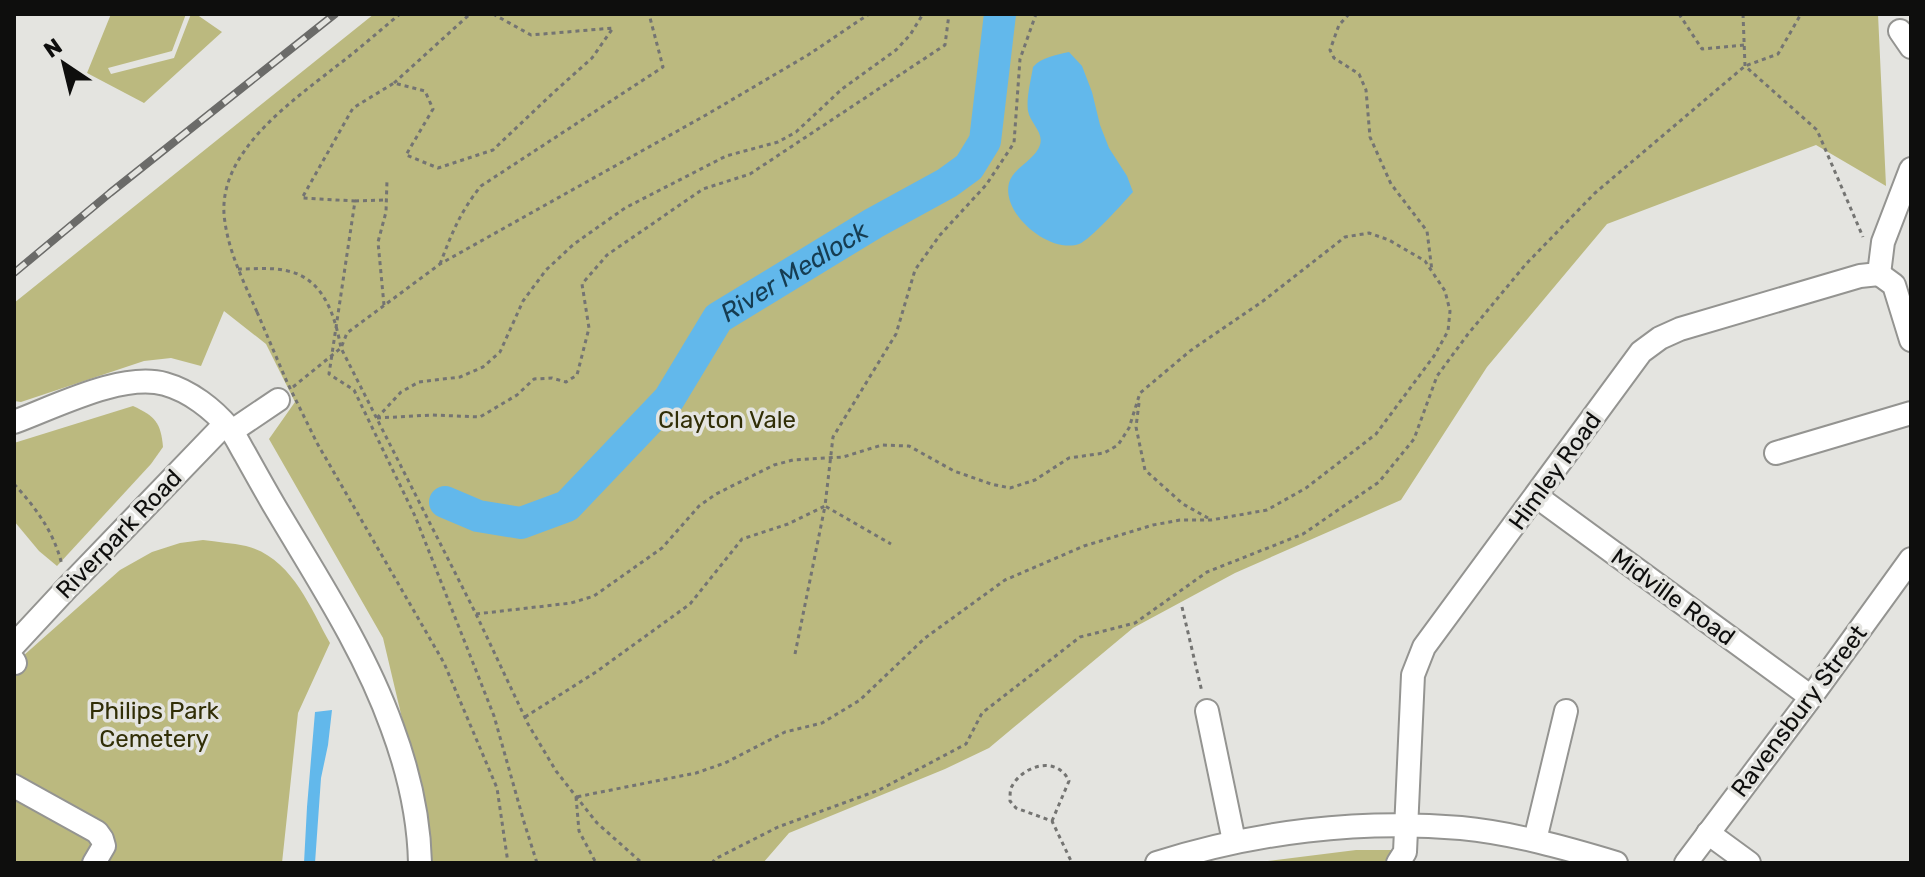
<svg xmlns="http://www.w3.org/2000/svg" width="1925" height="877" font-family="Rubik,sans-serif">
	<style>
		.green { fill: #bbb97f }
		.water { fill: #62b8eb }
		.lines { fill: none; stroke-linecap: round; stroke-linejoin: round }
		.river { stroke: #62b8eb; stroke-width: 32 }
		.minor-casing { stroke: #949491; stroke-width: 26 }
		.path { stroke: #747472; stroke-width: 3; stroke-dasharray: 4 4; stroke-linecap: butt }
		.minor { stroke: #fff; stroke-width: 22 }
		.rail-casing { stroke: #6b6b69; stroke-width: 8 }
		.rail { stroke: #e4e4e0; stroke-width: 5; stroke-dasharray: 15; stroke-linecap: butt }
		.path-bridge { stroke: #747472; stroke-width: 3; stroke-dasharray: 4 4; stroke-linecap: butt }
		.labels { text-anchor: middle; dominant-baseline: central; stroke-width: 7; stroke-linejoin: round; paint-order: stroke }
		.park-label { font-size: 24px; fill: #312e06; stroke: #e4e4e0 }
		.street-label { font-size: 24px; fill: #0e0e0d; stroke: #e4e4e0 }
		.water-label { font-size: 26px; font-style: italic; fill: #163c51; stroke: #e4e4e0 }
	</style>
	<rect width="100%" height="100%" fill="#e4e4e0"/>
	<g class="green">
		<path d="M111 14H186L172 51 108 68 111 74 174 58 191 14H196L222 32 144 103 87 73Z"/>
		<path d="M374 14H1878L1886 186 1816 145 1607 224 1487 367 1401 500 1235 573 1133 628 989 748 945 769 789 833 763 863H430L425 804 405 731 383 638 269 439 295 402 266 344 224 311 201 366 171 358 144 361 21 402 14 401V303Z"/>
		<path d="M133 406C155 416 161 423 163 447L151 464 57 566 39 551 14 521V443Z"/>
		<path d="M203 540C217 542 232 543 246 546 291 557 310 607 330 643L298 713 282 863H14V664L120 570 152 552 180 543Z"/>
		<path d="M1356 850H1394V853L1386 863H1251Z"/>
	</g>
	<g class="water">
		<path d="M1069 52 1082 66 1092 92 1100 125 1109 148 1127 176 1133 192C1123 203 1090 240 1079 244 1050 254 1001 214 1009 183 1013 168 1035 160 1040 145 1044 132 1030 123 1028 111 1026 98 1031 80 1033 67 1042 57 1056 55 1069 52Z"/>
		<path d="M332 710 328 745 321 778 315 863H304L307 807 315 712Z"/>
	</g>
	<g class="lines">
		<path class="river" id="s1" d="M445 502 478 516 521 523 567 506 669 399 718 318 874 223 947 183 969 167 985 141 1000 14"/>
		<g class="minor-casing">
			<g id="minor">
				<path d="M1900 31 1911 47"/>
				<path d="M1879 274 1883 242 1911 169"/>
				<path d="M1879 274 1894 285 1911 340"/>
				<path d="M14 422C55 407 122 372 165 384 190 391 213 409 229 428 236 436 240 446 245 454 255 472 265 490 275 507 317 578 364 649 392 727 408 770 419 817 420 863"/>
				<path d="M232 431 278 400"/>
				<path d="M1776 453 1911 413"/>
				<path d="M1536 496 1811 697"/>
				<path d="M14 645 67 588 225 424"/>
				<path d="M14 661 15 663"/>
				<path d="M1207 711 1234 841"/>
				<path d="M14 786 97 832 102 839 104 846 94 863"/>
				<path d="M1708 833 1749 863"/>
				<path d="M1535 840 1566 711"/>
				<path d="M1157 863C1254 832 1359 819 1461 828 1513 833 1566 848 1616 863"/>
				<path d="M1398 863 1405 852 1413 675 1424 647 1641 352 1660 338 1680 329 1860 276 1879 274"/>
				<path d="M1686 863 1811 697 1911 559"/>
			</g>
		</g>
		<g class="path">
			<path d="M493 14 531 35 613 28 592 58 553 93 493 150 438 168 406 155 433 109 425 91 394 83 353 108 302 198 355 201 329 374 354 390 415 516 494 716 524 822 537 863"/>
			<path d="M1349 14 1339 25 1330 50 1334 58 1359 74 1366 90 1370 137 1391 184 1427 231 1432 271"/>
			<path d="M1679 14 1702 49 1744 45"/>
			<path d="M1743 14 1745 66 1817 130 1863 237"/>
			<path d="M394 83 470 14"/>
			<path d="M355 201 386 200"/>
			<path d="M440 264C452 233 460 212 481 186L663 67 649 14"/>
			<path d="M238 269C254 269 272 267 288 271 324 279 335 316 341 348L476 614 528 724 556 771 597 823 642 863"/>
			<path d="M384 305 378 242 386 212 387 180"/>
			<path d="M257 312C243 280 227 249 224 214 220 151 291 102 334 68 357 51 378 32 400 14"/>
			<path d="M293 387 341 348 347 333 440 264 706 115 808 55 869 14"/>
			<path d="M1139 403 1136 427 1145 470 1183 504 1208 518"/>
			<path d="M377 418 432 415 480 417 517 395 534 379 552 378 566 382 577 375 589 328 582 284 607 255 703 189 750 174 945 45 949 14"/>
			<path d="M377 418 401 392 419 382 460 377 483 367 500 352 523 301 546 270 574 244 625 208 726 156 778 142 796 132 842 89 896 50 910 35 923 14"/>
			<path d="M317 443 444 663 497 788 508 863"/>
			<path d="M14 484C36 508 54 532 62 565"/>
			<path d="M1182 607 1202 692"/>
			<path d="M476 614 571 603 594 596 662 548 699 506 716 494 774 465 793 460 843 457 882 445 909 446 954 471 991 484 1010 488 1035 480 1069 458 1104 453 1118 445 1129 428 1140 393 1190 351 1263 301 1345 237 1369 233 1389 240 1425 261 1445 291 1450 311 1448 331 1434 356 1376 434 1306 488 1267 510 1211 520H1180L1153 525 1084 546 1005 580 925 638 860 700 822 723 785 732 725 763 696 773 576 797"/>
			<path d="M795 654 825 506 891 544"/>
			<path d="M525 717 596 672 690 604 742 539 788 524 825 506 833 437 896 334 915 270 940 235 986 185 1014 143 1020 59 1036 14"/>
			<path d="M576 797 579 831 596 863"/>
			<path d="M1052 821 1069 781C1057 755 1022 765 1011 788 1010 790 1010 798 1010 801L1016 808 1052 821 1072 863"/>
			<path d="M712 863 715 859 778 827 879 790 966 744 982 713 1080 637 1135 623 1207 572 1303 534 1379 482 1414 439 1437 376 1468 334 1526 264 1595 193 1745 66 1778 54 1801 14"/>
		</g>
		<use href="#minor" class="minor"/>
		<g class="rail-casing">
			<path id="rail" d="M14 273 110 193 335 14"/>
		</g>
		<use href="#rail" class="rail"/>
		<path class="path-bridge" d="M257 312 287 382 317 443"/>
	</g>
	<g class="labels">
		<g class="park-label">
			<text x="727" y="420">Clayton Vale</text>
			<text x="154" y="711">Philips Park<tspan x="154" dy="28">Cemetery</tspan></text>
		</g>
		<g class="street-label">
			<text transform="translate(1555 471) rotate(-54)">Himley Road</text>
			<text transform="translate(119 534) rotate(-46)">Riverpark Road</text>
			<text transform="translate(1673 597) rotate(36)">Midville Road</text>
			<text transform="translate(1799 711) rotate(-53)">Ravensbury Street</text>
		</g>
		<g class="water-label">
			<text stroke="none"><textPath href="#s1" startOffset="460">River Medlock</textPath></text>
		</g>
	</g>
	<rect width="1925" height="877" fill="none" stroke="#0e0e0d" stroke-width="32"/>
	<g transform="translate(64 64) rotate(325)" stroke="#e4e4e0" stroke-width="6" paint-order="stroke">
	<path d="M0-6L14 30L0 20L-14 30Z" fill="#0e0e0d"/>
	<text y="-12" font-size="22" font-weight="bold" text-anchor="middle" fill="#0e0e0d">N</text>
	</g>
</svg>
